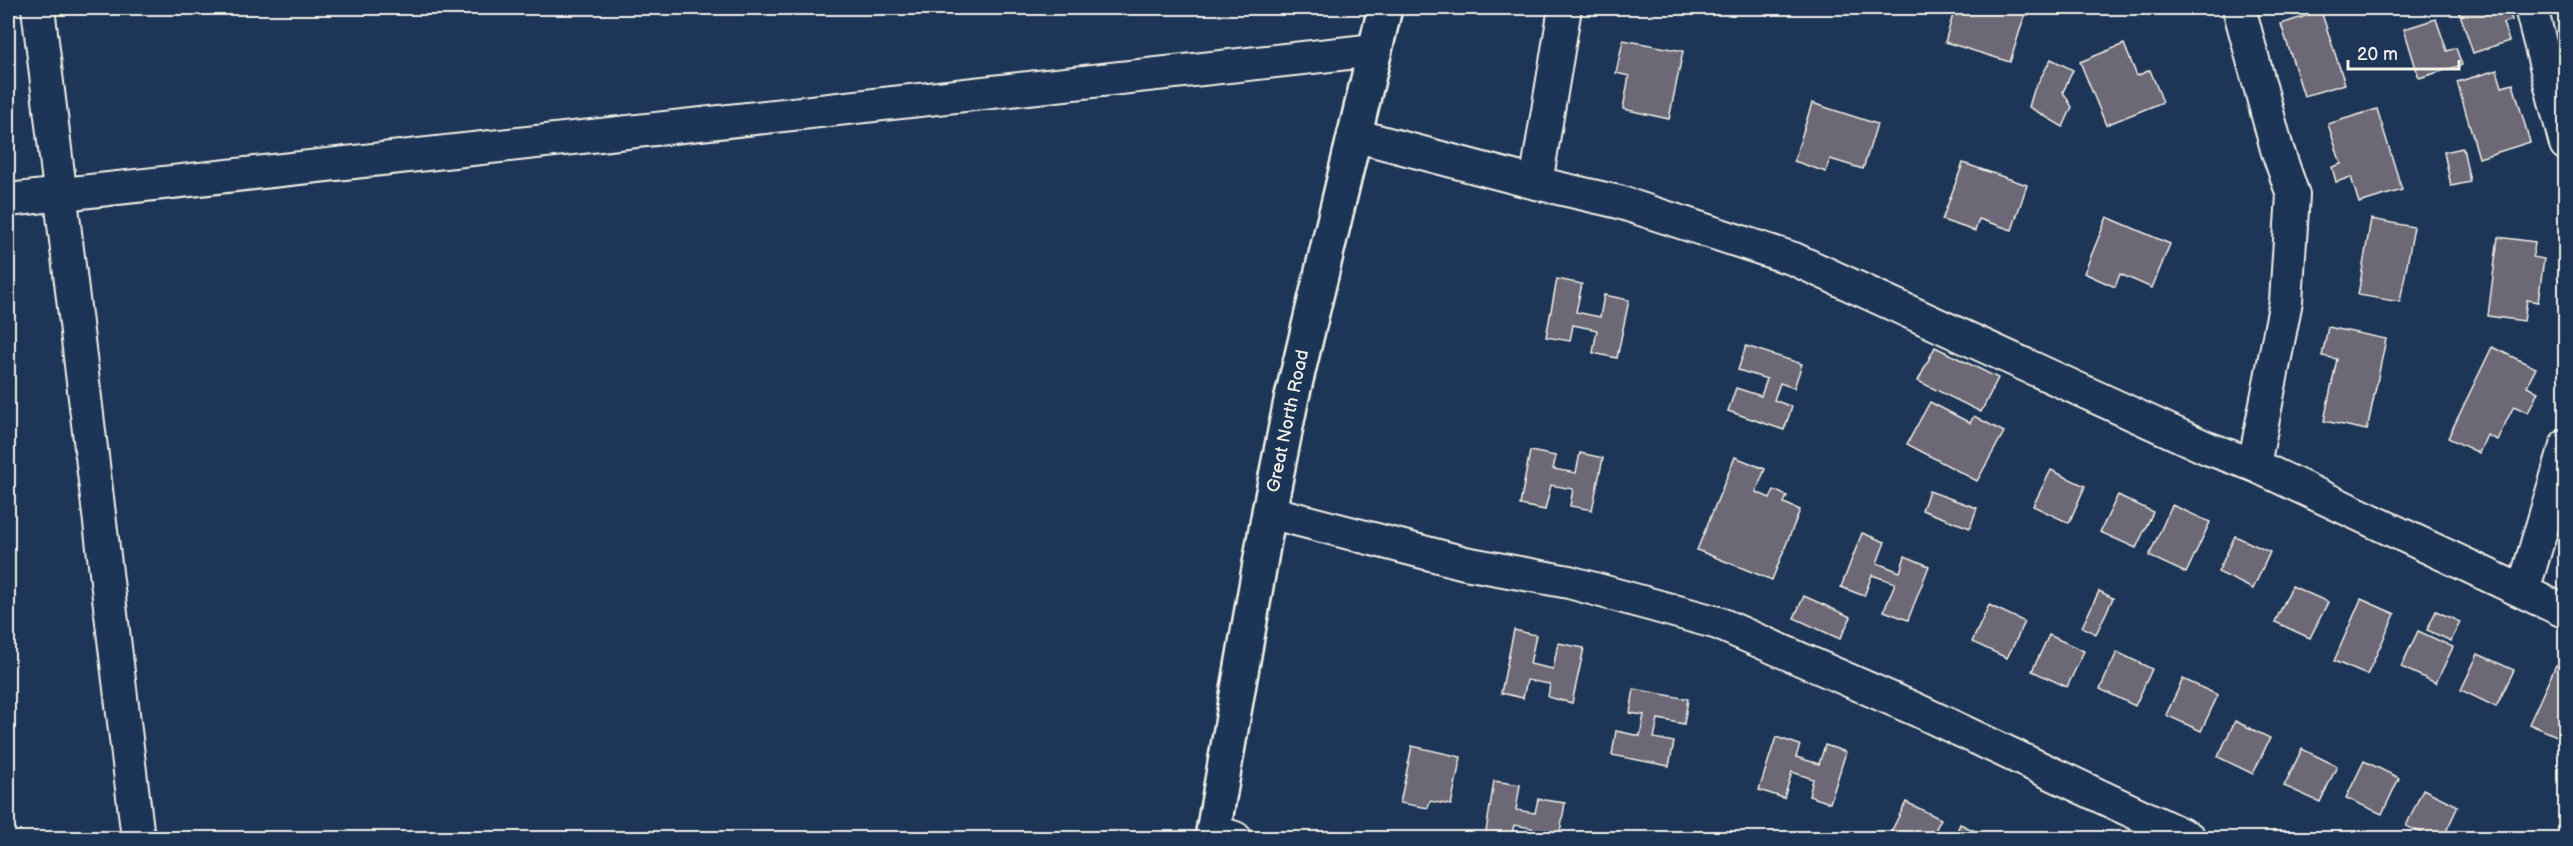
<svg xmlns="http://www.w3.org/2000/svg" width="2573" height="846" font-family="'Balsamiq Sans',sans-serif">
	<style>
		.building { fill: #6c6876; stroke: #f4f1e8; stroke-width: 1.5 }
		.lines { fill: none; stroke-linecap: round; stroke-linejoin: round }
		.minor-casing { stroke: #f4f1e8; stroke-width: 36 }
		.trunk-casing { stroke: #f4f1e8; stroke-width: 38 }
		.minor { stroke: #1d3557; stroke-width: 32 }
		.trunk { stroke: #1d3557; stroke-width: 33 }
		.labels { text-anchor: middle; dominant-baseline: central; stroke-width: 6; stroke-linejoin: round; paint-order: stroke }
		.street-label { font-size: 18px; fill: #f4f1e8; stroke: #1d3557 }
	</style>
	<rect width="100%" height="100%" fill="#1d3557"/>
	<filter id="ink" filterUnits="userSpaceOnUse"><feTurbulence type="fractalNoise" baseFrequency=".0167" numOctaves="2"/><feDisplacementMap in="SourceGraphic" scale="12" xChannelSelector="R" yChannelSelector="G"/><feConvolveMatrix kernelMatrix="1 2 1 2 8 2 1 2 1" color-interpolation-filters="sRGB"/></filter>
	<g filter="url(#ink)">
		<g class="building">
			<path d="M1955 8H2027L2010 62 1945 42Z"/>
			<path d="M2362 8H2384L2364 14Z"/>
			<path d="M2458 8H2508L2512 20 2503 23 2509 41 2473 53Z"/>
			<path d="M2321 11 2345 84 2304 96 2281 24Z"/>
			<path d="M2436 19 2447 51 2456 48 2462 65 2419 78 2404 29Z"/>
			<path d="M1623 40 1683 51 1669 119 1623 109 1629 76 1616 73Z"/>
			<path d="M2124 44 2137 76 2150 70 2163 102 2106 125 2080 62Z"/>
			<path d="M2051 59 2073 70 2063 92 2072 107 2063 127 2029 107 2034 90Z"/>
			<path d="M2497 70 2502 87 2513 84 2530 142 2479 158 2457 82Z"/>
			<path d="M1812 103 1877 124 1863 169 1830 159 1826 172 1794 161Z"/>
			<path d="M2377 109 2402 190 2359 203 2351 177 2336 182 2332 167 2341 164 2328 124Z"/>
			<path d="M2463 148 2470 182 2451 186 2444 152Z"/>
			<path d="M1963 163 2027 185 2012 230 1979 219 1975 231 1942 220Z"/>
			<path d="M2107 217 2170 244 2152 288 2120 274 2115 287 2084 273Z"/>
			<path d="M2371 219 2414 227 2400 302 2358 295Z"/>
			<path d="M2498 237 2535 242 2533 257 2544 259 2538 302 2527 300 2524 321 2488 316Z"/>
			<path d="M1557 279 1582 284 1576 312 1600 317 1604 295 1629 300 1617 358 1593 353 1597 330 1573 325 1570 341 1546 337Z"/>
			<path d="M2328 327 2386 339 2367 430 2324 421 2337 359 2322 356Z"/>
			<path d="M1746 346 1802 364 1794 388 1780 383 1774 400 1792 407 1784 430 1728 411 1736 388 1761 396 1767 379 1738 370Z"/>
			<path d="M1935 347 1998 378 1981 412 1918 381Z"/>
			<path d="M2492 347 2536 368 2527 386 2538 392 2528 413 2514 406 2497 440 2487 435 2479 453 2448 438Z"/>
			<path d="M1930 402 1970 423 1974 416 2004 432 1977 481 1907 444Z"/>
			<path d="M1530 451 1556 456 1553 469 1576 473 1580 453 1603 458 1592 510 1570 506 1573 489 1551 485 1545 510 1520 505Z"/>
			<path d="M1735 457 1765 469 1756 492 1770 498 1774 490 1787 496 1784 503 1800 510 1772 580 1697 550Z"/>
			<path d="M2051 470 2085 486 2069 523 2033 506Z"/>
			<path d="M1929 491 1977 508 1970 528 1922 510Z"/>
			<path d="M2118 495 2153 512 2136 548 2100 532Z"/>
			<path d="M2172 505 2210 522 2186 573 2149 556Z"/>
			<path d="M1862 533 1885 542 1877 563 1900 572 1905 556 1929 566 1908 620 1884 611 1895 583 1872 575 1864 596 1841 587Z"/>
			<path d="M2235 536 2270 552 2253 589 2218 572Z"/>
			<path d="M2292 586 2328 602 2310 638 2275 622Z"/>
			<path d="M2099 591 2113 598 2096 634 2082 627Z"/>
			<path d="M1804 596 1851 617 1840 639 1794 618Z"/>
			<path d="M2361 599 2395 614 2367 675 2334 661Z"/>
			<path d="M1989 605 2025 622 2007 658 1972 642Z"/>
			<path d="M2436 611 2460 622 2451 641 2427 630Z"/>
			<path d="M1514 630 1536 635 1530 664 1553 669 1558 643 1584 648 1572 703 1548 697 1550 684 1527 680 1523 698 1501 693Z"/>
			<path d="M2418 631 2453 647 2436 683 2401 667Z"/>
			<path d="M2049 635 2084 651 2067 687 2032 671Z"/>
			<path d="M2117 652 2152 669 2135 706 2100 689Z"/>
			<path d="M2478 654 2514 670 2496 707 2461 690Z"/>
			<path d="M2556 665 2566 669V740L2529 724Z"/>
			<path d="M2183 679 2218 695 2201 731 2166 715Z"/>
			<path d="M1634 689 1688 699 1684 724 1658 719 1654 738 1674 742 1669 766 1612 755 1616 731 1640 736 1644 715 1630 713Z"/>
			<path d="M2235 721 2270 738 2253 774 2218 757Z"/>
			<path d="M1776 737 1800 745 1796 757 1819 764 1825 745 1846 752 1830 803 1809 796 1813 779 1792 772 1784 798 1759 790Z"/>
			<path d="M1412 746 1461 757 1451 805 1430 801 1428 808 1400 803Z"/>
			<path d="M2302 749 2337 766 2320 802 2284 786Z"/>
			<path d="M2364 761 2399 778 2382 814 2346 798Z"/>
			<path d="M1494 781 1520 785 1516 810 1535 813 1538 799 1565 803 1559 838H1531L1532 828 1514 825 1511 838H1485Z"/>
			<path d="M2423 789 2458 806 2443 838H2433L2406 826Z"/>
			<path d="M1906 802 1941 819 1931 838H1888Z"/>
			<path d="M1960 824 1990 838H1954Z"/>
		</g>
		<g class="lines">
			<g class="minor-casing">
				<g id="minor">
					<path d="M38 8 138 838"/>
					<path d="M2239 8 2277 149 2293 195 2286 301 2254 465"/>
					<path d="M2531 8 2566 144"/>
					<path d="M1354 135 1536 183 1619 202 1794 259 2207 448 2254 465 2566 612"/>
					<path d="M1536 183 1565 8"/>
					<path d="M8 200 1375 50"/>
					<path d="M1269 512 1465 563 1569 582 1718 623 1917 710 2189 838"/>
					<path d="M2523 591 2566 446"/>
					<path d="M1214 831 1235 838"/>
				</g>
			</g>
			<g class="trunk-casing">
				<path id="trunk" d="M1212 838 1269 512 1291 401 1385 8"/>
			</g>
			<use href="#minor" class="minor"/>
			<use href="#trunk" class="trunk"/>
		</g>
	</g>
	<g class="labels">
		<g class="street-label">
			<text transform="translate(1288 421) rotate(-78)">Great North Road</text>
		</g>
	</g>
	<rect width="2573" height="846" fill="none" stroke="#1d3557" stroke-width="30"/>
	<rect x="15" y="15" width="2543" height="816" fill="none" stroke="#f4f1e8" stroke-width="2" filter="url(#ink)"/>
	<path d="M2348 60v9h111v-9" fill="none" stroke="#f4f1e8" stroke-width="3"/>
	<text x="2357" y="60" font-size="18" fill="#f4f1e8" stroke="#1d3557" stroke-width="4.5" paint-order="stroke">20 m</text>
</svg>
